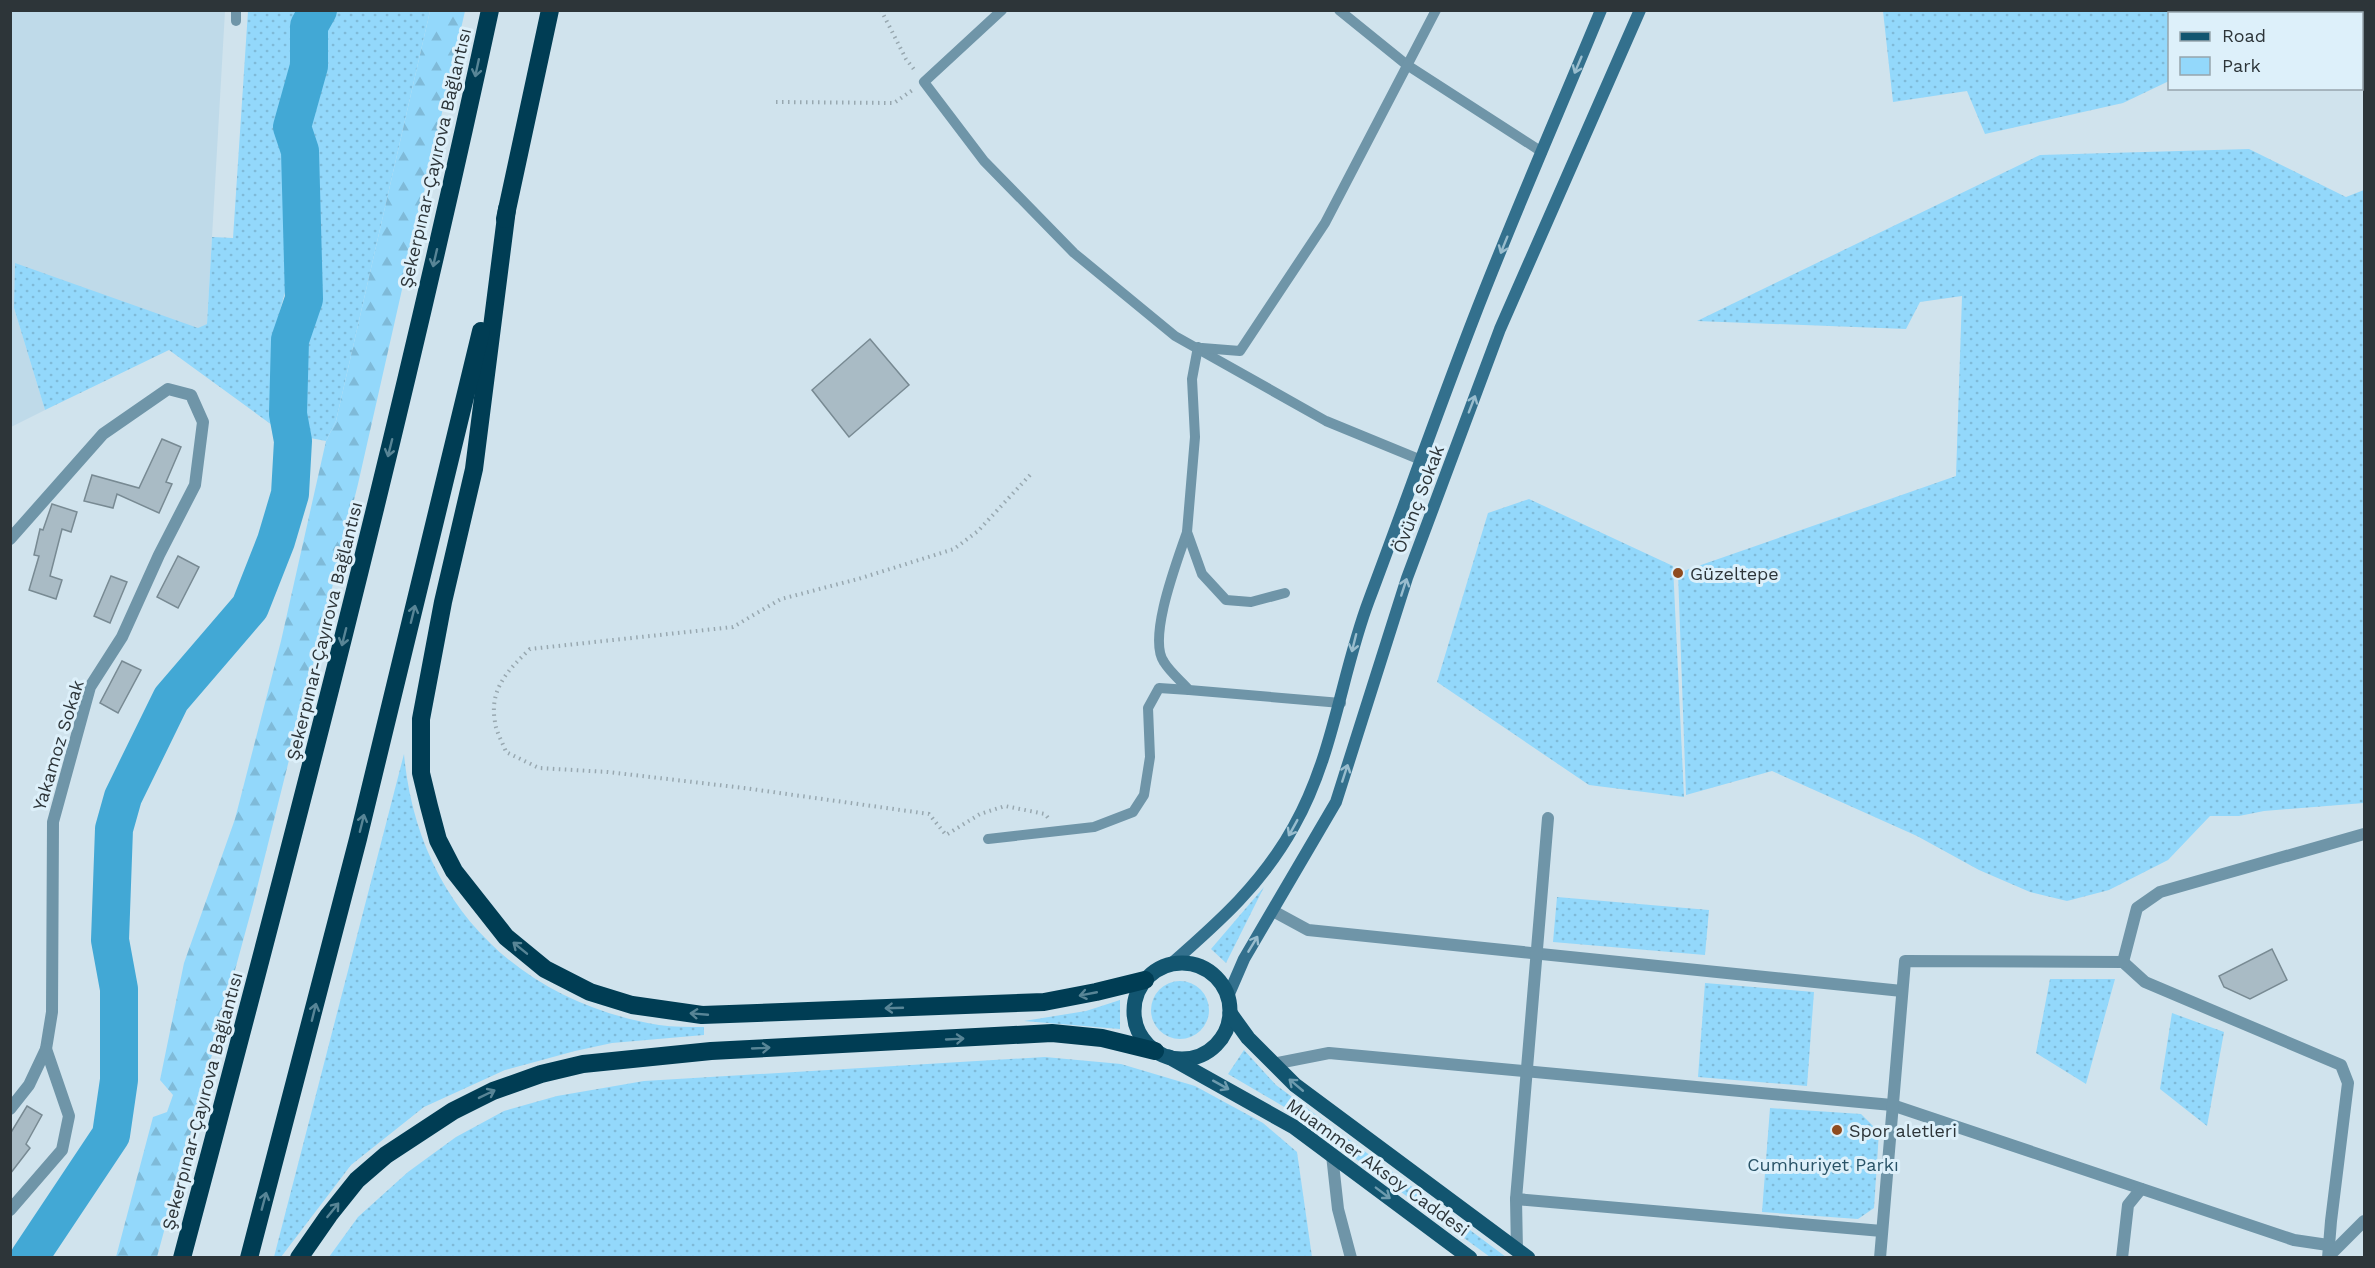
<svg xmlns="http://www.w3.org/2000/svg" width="2375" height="1268" font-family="'Work Sans',sans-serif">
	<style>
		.built { fill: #bfdae9 }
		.green { fill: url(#green-dots) }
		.forest { fill: url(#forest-firs) }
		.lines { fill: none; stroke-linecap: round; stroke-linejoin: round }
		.river { stroke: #42a8d5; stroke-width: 38 }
		.building { fill: #a9bbc5; stroke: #788a93; stroke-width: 1.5 }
		.path { stroke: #98a8b0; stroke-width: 4; stroke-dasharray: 1.5 4.5; stroke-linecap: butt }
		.lane { stroke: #6f95a8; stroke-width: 10 }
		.street { stroke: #6f95a8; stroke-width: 12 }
		.secondary { stroke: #33708d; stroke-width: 12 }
		.primary { stroke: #125570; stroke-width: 15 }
		.highway { stroke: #003d54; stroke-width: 18 }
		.oneway { stroke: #99bdce }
		.oneway2 { stroke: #588596 }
		.oneway3 { stroke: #6d9bae }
		.poi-dot { fill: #8f4b1f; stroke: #ddf0fa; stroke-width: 2 }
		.labels { text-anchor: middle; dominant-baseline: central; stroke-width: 6; stroke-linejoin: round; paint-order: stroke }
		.street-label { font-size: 18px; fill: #2d3539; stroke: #ddf0fa }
		.poi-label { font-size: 18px; fill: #2d3539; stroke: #ddf0fa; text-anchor: start }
		.park-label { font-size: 18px; fill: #295367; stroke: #ddf0fa }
	</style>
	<defs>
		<pattern id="green-dots" width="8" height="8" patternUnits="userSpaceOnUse" patternTransform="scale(1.5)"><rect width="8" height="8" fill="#93d8fb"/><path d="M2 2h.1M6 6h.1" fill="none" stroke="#7fbad8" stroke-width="1.8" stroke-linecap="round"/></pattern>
		<pattern id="forest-firs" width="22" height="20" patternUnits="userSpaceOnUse" patternTransform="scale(1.5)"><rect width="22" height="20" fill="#93d8fb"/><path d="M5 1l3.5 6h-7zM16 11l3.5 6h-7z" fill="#7fbad8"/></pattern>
	</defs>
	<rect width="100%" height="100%" fill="#d0e3ed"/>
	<path class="built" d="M11 11H225L207 324 198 329 14 308 45 410 11 427Z"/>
	<g class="green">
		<path d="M248 11H302L282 126 286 150 292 266 275 329 272 425 169 350 45 410 14 308 15 263 198 328 207 324 212 237 233 238Z"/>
		<path d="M329 11H430L336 421 326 441 294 435 296 361 313 292 314 240 305 125 314 67Z"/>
		<path d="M1883 11V10L2299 11 2294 14H2170L2169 81 2123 103 1985 134 1967 91 1893 102Z"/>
		<path d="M2249 149 2346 197 2364 190V803L2264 811 2239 816H2210L2168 860 2109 890 2067 901 2030 892 1979 870 1917 836 1772 771 1686 795 1678 573 1956 476 1962 296 1920 302 1906 329 1697 321 2040 155Z"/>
		<path d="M1529 499 1673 566 1684 797 1589 785 1437 682 1488 513Z"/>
		<path d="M404 754C417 900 515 1001 659 1025 673 1027 689 1027 704 1027V1035L612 1043 575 1051 505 1070 424 1107 351 1165 281 1257H274Z"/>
		<path d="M1264 887 1226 963 1211 949Z"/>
		<path d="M1557 897 1709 910 1705 955 1553 942Z"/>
		<path d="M2050 979H2115L2086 1084 2036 1053Z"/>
		<circle cx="1180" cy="1010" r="29"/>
		<path d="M1705 983 1814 992 1807 1086 1698 1077Z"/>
		<path d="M1120 1000V1029L1024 1021 1086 1011Z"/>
		<path d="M2172 1013 2224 1032 2207 1126 2160 1089Z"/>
		<path d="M1244 1050 1276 1085 1506 1257H1490L1286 1108 1228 1074Z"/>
		<path d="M1045 1057 1121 1064 1195 1086 1263 1123 1297 1152 1312 1257H329L358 1217 408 1172 456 1137 504 1111 557 1096 644 1081Z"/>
		<path d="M1770 1108 1861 1114 1879 1132 1874 1208 1858 1219 1762 1212Z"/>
	</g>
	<path class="forest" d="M430 11H465L358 484 253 904 157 1257H116L153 1117 167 1112 173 1095 160 1080 184 963 235 819 281 641 326 441 336 421Z"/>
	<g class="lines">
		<path class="river" d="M29 1258 111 1135 119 1080V989L110 940 114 829 123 797 171 699 250 607 276 541 290 494 293 441 288 414 290 340 304 299 300 151 292 127 309 66V26L318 10"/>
	</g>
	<g class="building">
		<path d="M870 339 909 385 849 437 812 390Z"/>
		<path d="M162 439 181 447 166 482 172 484 159 513 117 494 113 508 84 501 92 475 139 488Z"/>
		<path d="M52 504 77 512 71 532 62 529 50 576 62 580 56 599 29 590 39 556 34 555 40 529 43 530Z"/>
		<path d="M178 556 199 567 178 608 157 597Z"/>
		<path d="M111 576 127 582 110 623 94 616Z"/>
		<path d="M122 661 141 670 118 713 100 703Z"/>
		<path d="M2272 949 2287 980 2250 999 2224 987 2219 976Z"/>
		<path d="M27 1106 42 1115 26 1144 30 1148 10 1174V1134Z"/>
	</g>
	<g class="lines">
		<g class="path">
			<path d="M881 10 906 59 916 72"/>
			<path d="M776 102 894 103 914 89"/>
			<path d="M1030 475 978 531 954 549 858 579 781 599 733 627 530 649C508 670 489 689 495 722 496 732 503 743 506 752L539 768 608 772 744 788 929 814 946 835 980 814 1005 806 1045 814 1049 819"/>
		</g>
		<g class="lane">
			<path d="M1002 10 924 82 984 161 1074 253 1175 336 1326 421 1421 460"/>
			<path d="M1339 10 1407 65 1542 152"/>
			<path d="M236 21V10"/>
			<path d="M1198 347 1192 379 1195 437 1187 532 1202 574 1226 600 1251 602 1285 593"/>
			<path d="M1202 348 1240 351 1325 223 1436 10"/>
			<path d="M1187 532C1178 559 1147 638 1164 662 1170 672 1181 681 1189 690L1341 703"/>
			<path d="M988 839 1094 827 1133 812 1144 795 1150 757 1148 708 1159 688 1189 690"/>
		</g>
		<g class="street">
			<path d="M10 539 103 434 168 389 191 395 203 422 195 485 159 555 122 637 90 687 53 822 52 1012 46 1049 29 1085 10 1109"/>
			<path d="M1273 911 1308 930 1902 991"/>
			<path d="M2123 962 2145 982 2341 1065 2348 1083 2331 1221 2328 1258"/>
			<path d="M1273 1064 1329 1053 1892 1105 2294 1240 2328 1245"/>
			<path d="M1332 1155 1338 1209 1351 1258"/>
			<path d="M1516 1199 1882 1231"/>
			<path d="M10 1210 62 1150 69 1116 46 1049"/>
			<path d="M1517 1251 1516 1199 1548 818"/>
			<path d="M2329 1256 2364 1221"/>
			<path d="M1880 1258 1905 961 2123 962 2137 908 2160 892 2364 834"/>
			<path d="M2122 1258 2128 1205 2141 1189"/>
		</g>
		<g class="secondary">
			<path d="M1171 964C1219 922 1263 883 1294 826 1334 755 1341 674 1369 600 1404 507 1437 413 1473 320 1513 216 1558 114 1601 10"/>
			<path d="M1228 996 1244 959 1336 802 1407 578 1500 329 1640 10"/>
		</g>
		<g class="primary">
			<circle cx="1182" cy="1011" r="48"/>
			<path d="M1230 1013 1248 1038 1295 1085 1528 1258"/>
			<path d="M1169 1057 1294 1127 1470 1258"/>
		</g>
		<g class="highway">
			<path d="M507 209 474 469 443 602 421 719V773L429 806 438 840 454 871 506 937 545 969 590 992 632 1005 702 1015 1044 1002 1096 992 1145 980"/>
			<path d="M505 219 550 10"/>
			<path d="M182 1258C292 844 400 430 490 10"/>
			<path d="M249 1258 358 839 481 331"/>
			<path d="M299 1258 329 1215 357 1180 386 1155 453 1111 493 1091 541 1074 583 1064 711 1051 1052 1033 1102 1038 1155 1051"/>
		</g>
	</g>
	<defs><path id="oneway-shaft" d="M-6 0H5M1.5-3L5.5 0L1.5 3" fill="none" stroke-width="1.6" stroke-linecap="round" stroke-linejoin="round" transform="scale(1.5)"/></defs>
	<g class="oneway">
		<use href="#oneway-shaft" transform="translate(1578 65) rotate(113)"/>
		<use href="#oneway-shaft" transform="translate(1504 245) rotate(112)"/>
		<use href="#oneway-shaft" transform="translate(1472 404) rotate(-69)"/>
		<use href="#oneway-shaft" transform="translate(1404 587) rotate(-72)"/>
		<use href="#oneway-shaft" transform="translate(1354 643) rotate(104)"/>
		<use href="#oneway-shaft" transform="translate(1345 773) rotate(-72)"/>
		<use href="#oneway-shaft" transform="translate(1293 828) rotate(119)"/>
		<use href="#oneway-shaft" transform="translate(1253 944) rotate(-59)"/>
	</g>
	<g class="oneway2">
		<use href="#oneway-shaft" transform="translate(477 68) rotate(102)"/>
		<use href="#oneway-shaft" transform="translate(435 258) rotate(103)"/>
		<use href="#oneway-shaft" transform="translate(390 448) rotate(104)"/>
		<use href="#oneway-shaft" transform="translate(413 614) rotate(-76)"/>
		<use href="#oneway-shaft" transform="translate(344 637) rotate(104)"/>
		<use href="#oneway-shaft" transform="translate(362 823) rotate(-76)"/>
		<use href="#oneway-shaft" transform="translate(520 948) rotate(-141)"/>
		<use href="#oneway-shaft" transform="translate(1088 994) rotate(169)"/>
		<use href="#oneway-shaft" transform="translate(894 1008) rotate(178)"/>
		<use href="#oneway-shaft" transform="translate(314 1012) rotate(-76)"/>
		<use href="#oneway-shaft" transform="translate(699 1014) rotate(-175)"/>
		<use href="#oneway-shaft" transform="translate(955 1039) rotate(-3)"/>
		<use href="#oneway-shaft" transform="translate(761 1048) rotate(-3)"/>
		<use href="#oneway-shaft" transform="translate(487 1094) rotate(-26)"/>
		<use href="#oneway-shaft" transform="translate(264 1201) rotate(-75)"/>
		<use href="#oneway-shaft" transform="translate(333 1210) rotate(-51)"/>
	</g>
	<g class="oneway3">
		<use href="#oneway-shaft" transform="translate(1221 1085) rotate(29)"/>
		<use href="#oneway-shaft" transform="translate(1296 1085) rotate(-140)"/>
		<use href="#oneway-shaft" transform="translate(1383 1193) rotate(37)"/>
	</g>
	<g class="poi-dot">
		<circle cx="1678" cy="573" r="6"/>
		<circle cx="1837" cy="1130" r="6"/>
	</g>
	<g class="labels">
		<g class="street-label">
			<text transform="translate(435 158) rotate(-77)">Şekerpınar-Çayırova Bağlantısı</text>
			<text transform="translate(1418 499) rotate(-69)">Övünç Sokak</text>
			<text transform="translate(324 631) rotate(-76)">Şekerpınar-Çayırova Bağlantısı</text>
			<text transform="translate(58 745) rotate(-73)">Yakamoz Sokak</text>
			<text transform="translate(202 1101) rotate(-75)">Şekerpınar-Çayırova Bağlantısı</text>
			<text transform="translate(1378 1167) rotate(36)">Muammer Aksoy Caddesi</text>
		</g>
		<g class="poi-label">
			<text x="1690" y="573">Güzeltepe</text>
			<text x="1849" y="1130">Spor aletleri</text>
		</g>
		<g class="park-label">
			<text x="1823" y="1164">Cumhuriyet Parkı</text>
		</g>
	</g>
	<rect width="2375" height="1268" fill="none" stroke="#2d3539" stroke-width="24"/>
	<rect x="2168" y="12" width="195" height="78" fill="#ddf0fa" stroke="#97a5ad" stroke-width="1.5"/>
	<rect x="2180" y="32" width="30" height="9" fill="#125570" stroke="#97a5ad" stroke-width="1.5"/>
	<text x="2222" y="42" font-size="18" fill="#2d3539">Road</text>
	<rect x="2180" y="57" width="30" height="18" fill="#93d8fb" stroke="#97a5ad" stroke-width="1.5"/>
	<text x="2222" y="72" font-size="18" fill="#2d3539">Park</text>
</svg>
